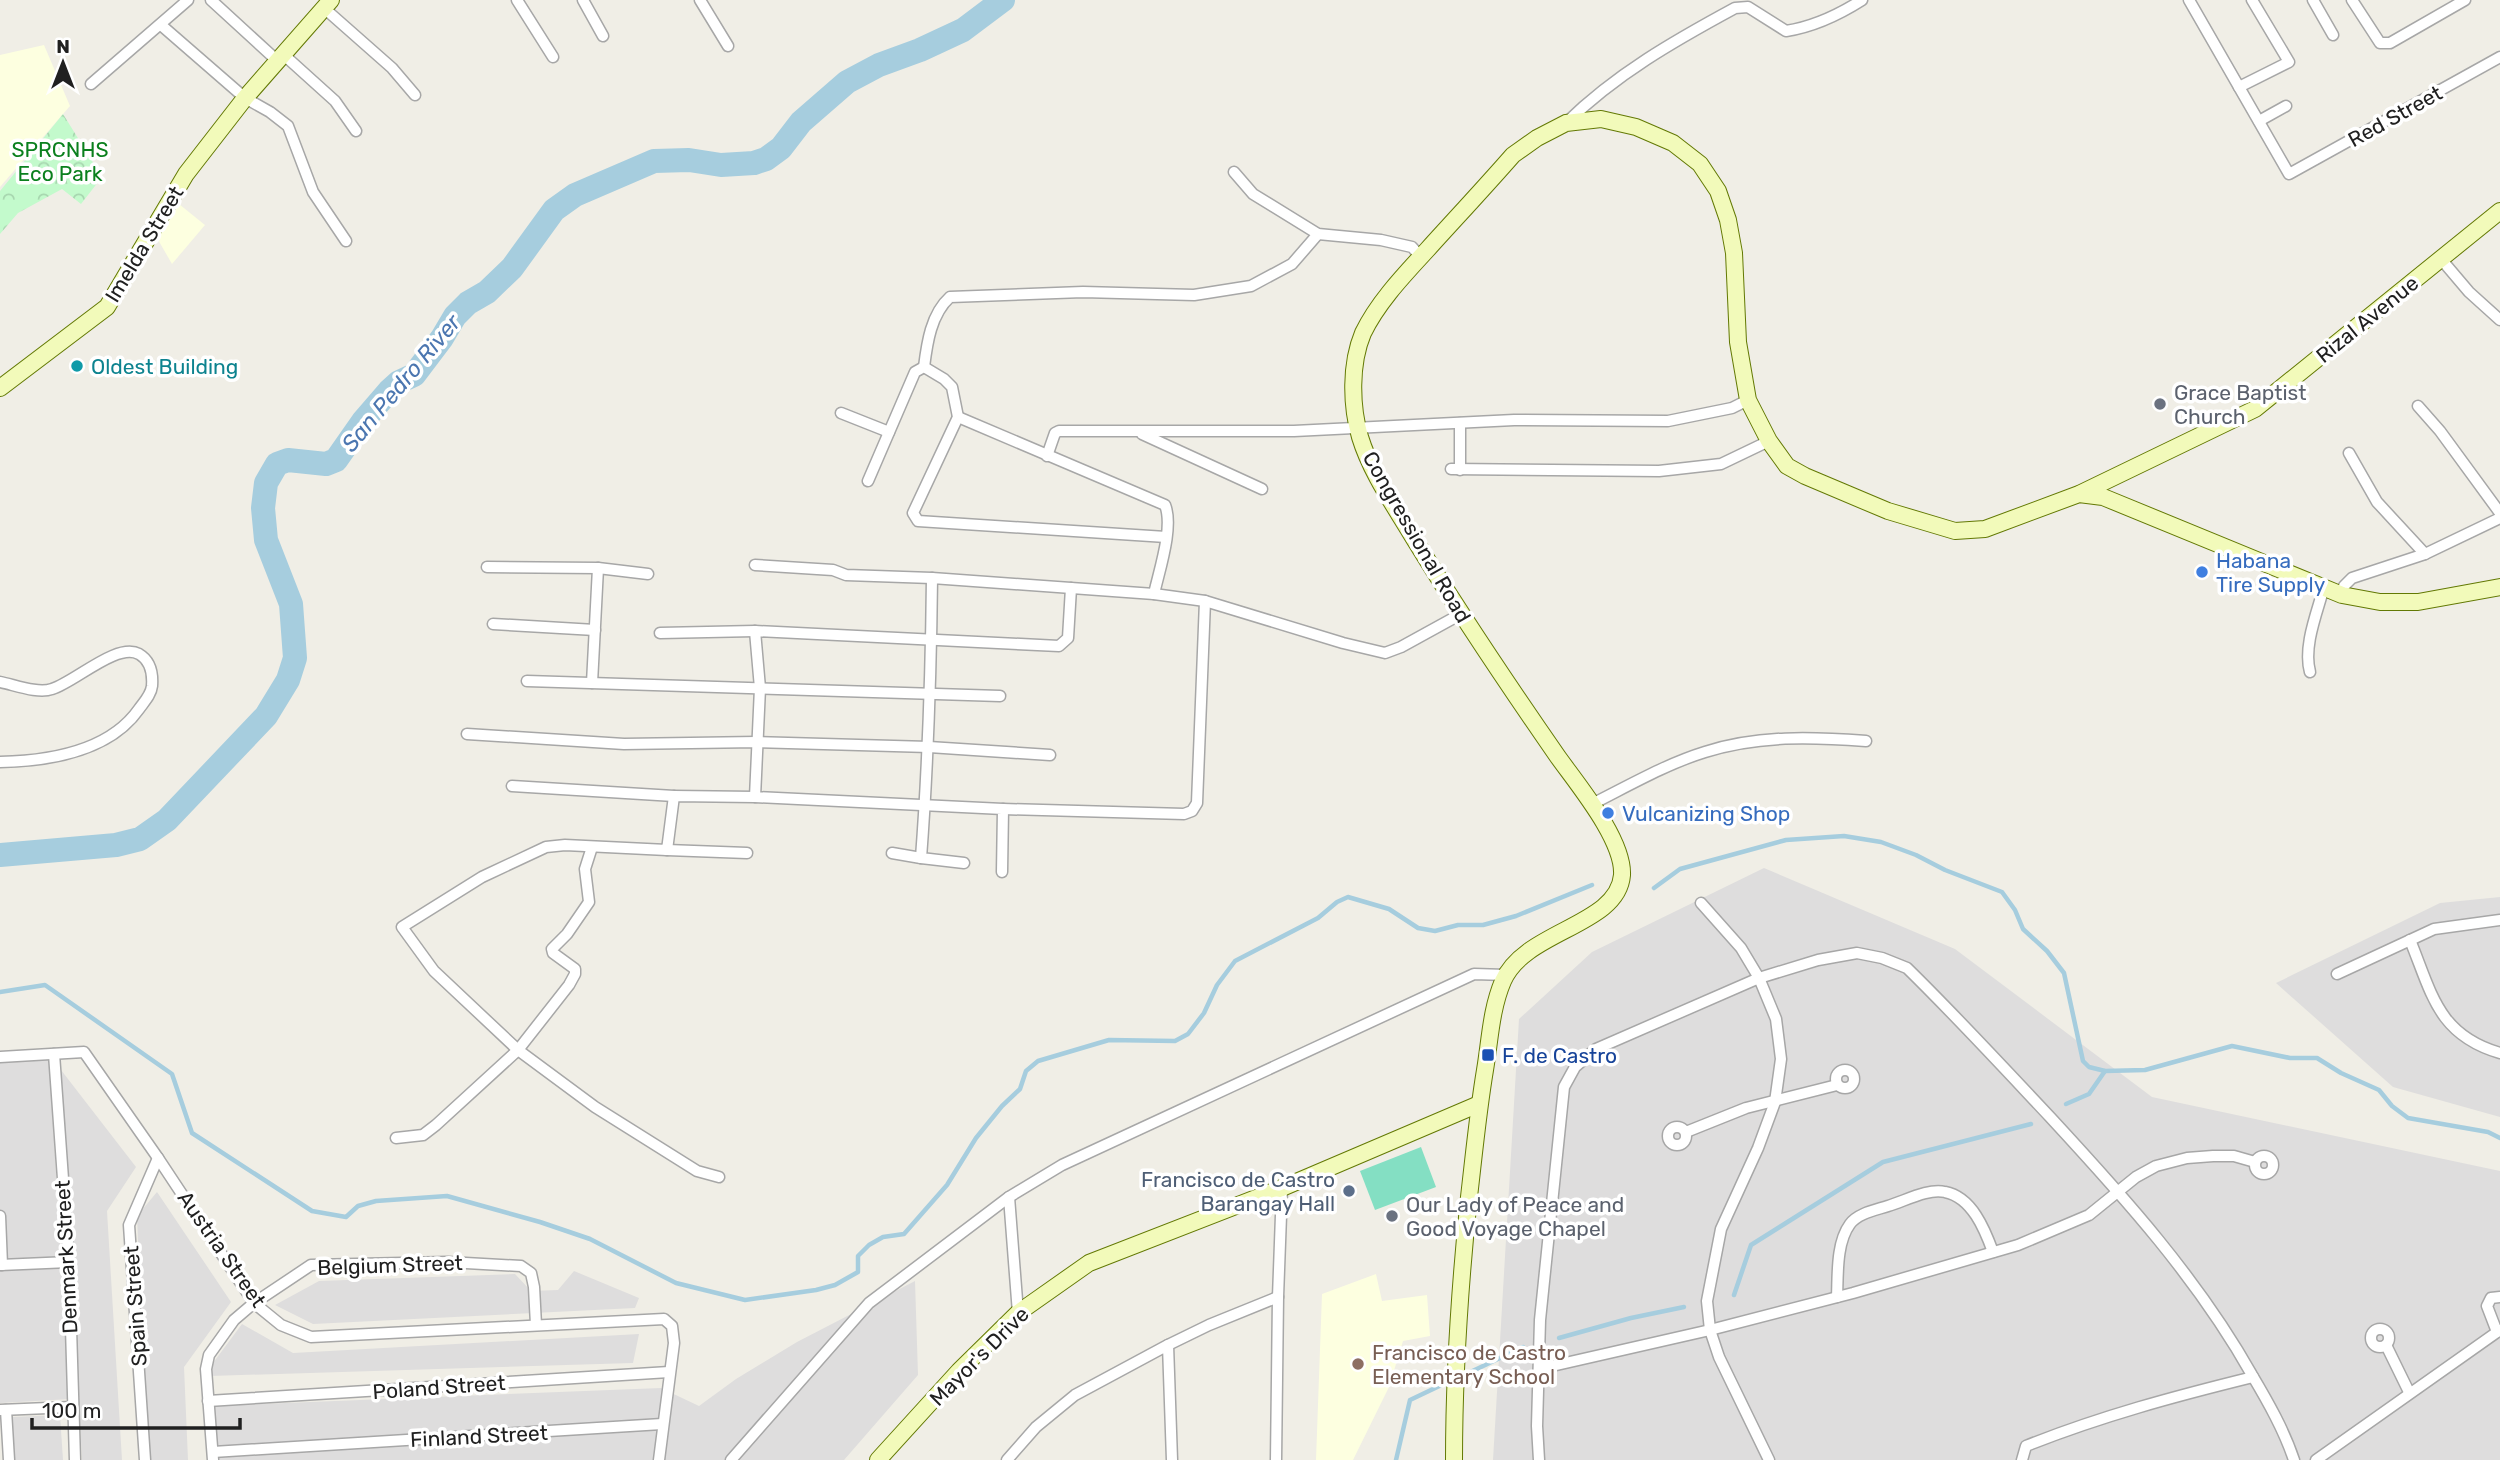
<svg xmlns="http://www.w3.org/2000/svg" width="2500" height="1460" font-family="Rubik,sans-serif">
	<style>
		.residential { fill: #dedddd }
		.education { fill: #fdffe0 }
		.park { fill: url(#park-crowns) }
		.pitch { fill: #84dfc3 }
		.lines { fill: none; stroke-linecap: round; stroke-linejoin: round }
		.stream { stroke: #a6cdde; stroke-width: 4.5 }
		.river { stroke: #a6cdde; stroke-width: 24 }
		.street-casing { stroke: #a7a7a7; stroke-width: 13 }
		.secondary-casing { stroke: #637904; stroke-width: 18 }
		.street { stroke: #fff; stroke-width: 10 }
		.secondary { stroke: #f2faba; stroke-width: 16 }
		.culture-dot { fill: #0f9aa8; stroke: #fff; stroke-width: 2.5 }
		.worship-dot { fill: #6b7280; stroke: #fff; stroke-width: 2.5 }
		.shop-dot { fill: #3f7fe0; stroke: #fff; stroke-width: 2.5 }
		.transit-dot { fill: #1a4fb4; stroke: #fff; stroke-width: 2.5 }
		.service-dot { fill: #5c6f8a; stroke: #fff; stroke-width: 2.5 }
		.education-dot { fill: #8d6e63; stroke: #fff; stroke-width: 2.5 }
		.labels { text-anchor: middle; dominant-baseline: central; stroke-width: 7; stroke-linejoin: round; paint-order: stroke }
		.street-label { font-size: 21px; fill: #202020; stroke: #fff }
		.park-label { font-size: 21px; fill: #0b801e; stroke: #fff }
		.culture-label { font-size: 21px; fill: #0d838f; stroke: #fff; text-anchor: start }
		.worship-label { font-size: 21px; fill: #5b616d; stroke: #fff; text-anchor: start }
		.shop-label { font-size: 21px; fill: #366cbe; stroke: #fff; text-anchor: start }
		.transit-label { font-size: 21px; fill: #164399; stroke: #fff; text-anchor: start }
		.service-label { font-size: 21px; fill: #4e5e75; stroke: #fff; text-anchor: end }
		.education-label { font-size: 21px; fill: #785e54; stroke: #fff; text-anchor: start }
		.water-label { font-size: 23px; font-style: italic; fill: #4b76b0; stroke: #fff }
	</style>
	<defs>
		<pattern id="park-crowns" width="20" height="18" patternUnits="userSpaceOnUse" patternTransform="scale(1.75)"><rect width="20" height="18" fill="#c3facc"/><path d="M2 6a3 3 0 1 1 6 0M12 15a3 3 0 1 1 6 0" fill="none" stroke="#a7d6af"/></pattern>
	</defs>
	<rect width="100%" height="100%" fill="#f0eee6"/>
	<g class="residential">
		<path d="M1764 868 1955 949 2152 1097 2500 1171V1460H1493L1519 1019 1592 952Z"/>
		<path d="M2500 897V1117L2393 1087 2276 983 2440 903Z"/>
		<path d="M49 1059 70 1399 0 1403V1063Z"/>
		<path d="M61 1070 136 1167 107 1211 122 1460H82Z"/>
		<path d="M157 1192 231 1302 184 1367 188 1460H147L137 1216Z"/>
		<path d="M574 1271 639 1298 635 1308 313 1324 275 1305 319 1281 515 1274 531 1291 558 1290Z"/>
		<path d="M915 1281 918 1375 844 1460H215L210 1406 661 1388 699 1406 736 1379 797 1342Z"/>
		<path d="M242 1324 293 1353 639 1334 633 1363 210 1376V1367Z"/>
		<path d="M60 1415 63 1460H15L12 1417Z"/>
	</g>
	<g class="education">
		<path d="M44 45 70 106 0 187V55Z"/>
		<path d="M179 204 205 225 172 264 157 238Z"/>
		<path d="M1376 1274 1382 1301 1427 1295 1430 1336 1403 1341 1389 1387 1353 1460H1316L1322 1294Z"/>
	</g>
	<path class="park" d="M63 114 102 177 81 204 62 189 18 213 0 234V191Z"/>
	<path class="pitch" d="M1421 1147 1436 1187 1375 1210 1360 1171Z"/>
	<g class="lines">
		<g class="stream">
			<path d="M1654 888 1680 869 1786 840 1844 836 1881 842 1916 855 1945 870 2002 892 2015 910 2023 929 2047 951 2064 973 2083 1061 2089 1067 2105 1071 2145 1070 2232 1046 2290 1058H2317L2341 1073 2379 1090 2392 1106 2408 1118 2488 1132 2500 1138"/>
			<path d="M0 992 45 985 172 1074 192 1133 312 1211 346 1217 358 1206 376 1201 447 1196 540 1222 590 1239 676 1283 745 1300 816 1290 835 1285 858 1272V1256L869 1245 883 1237 904 1234 947 1185 976 1138 1002 1106 1020 1089 1026 1071 1038 1061 1109 1040 1175 1041 1188 1034 1204 1013 1217 985 1235 961 1318 918 1337 902 1348 897 1389 909 1418 928 1435 931 1458 925H1483L1516 916 1592 885"/>
			<path d="M2066 1104 2089 1094 2105 1071"/>
			<path d="M1734 1295 1751 1245 1883 1162 2031 1124"/>
			<path d="M1559 1338 1631 1318 1684 1307"/>
			<path d="M1460 1377 1523 1347"/>
			<path d="M1396 1460 1410 1400 1452 1380"/>
		</g>
		<path class="river" d="M0 855 116 845 140 839 167 820 266 716 288 680 295 658 291 604 266 540 263 508 266 483 277 464 288 460 326 464 336 460 364 420 389 391 399 382 414 375 442 338 455 316 468 303 487 292 512 268 554 210 575 195 654 161 689 160 721 165 754 163 766 159 781 148 801 122 847 82 879 65 920 50 963 30 1003 0"/>
		<g class="street-casing">
			<g id="street">
				<path d="M211 0 271 55"/>
				<path d="M517 0 553 57"/>
				<path d="M583 0 603 36"/>
				<path d="M700 0 728 46"/>
				<path d="M2189 0 2289 174 2500 57"/>
				<path d="M2313 0 2333 35"/>
				<path d="M2352 0 2380 43H2390L2465 0"/>
				<path d="M324 8 392 68 415 95"/>
				<path d="M161 25 245 98 270 112 288 126 313 192 346 241"/>
				<path d="M284 55 335 101 356 131"/>
				<path d="M91 84 188 0"/>
				<path d="M2239 87 2289 62 2252 0"/>
				<path d="M2259 121 2286 106"/>
				<path d="M1566 123C1616 74 1674 41 1735 8L1748 7 1786 31C1812 27 1840 14 1862 0"/>
				<path d="M1234 172 1253 194 1318 234 1381 240 1412 247 1421 257"/>
				<path d="M2441 259 2469 292 2500 320"/>
				<path d="M924 367C927 343 931 314 950 297L1083 292 1194 295 1251 286 1292 264 1318 234"/>
				<path d="M2418 406 2440 431 2500 513"/>
				<path d="M841 413 889 432"/>
				<path d="M958 417 1165 505C1174 527 1159 571 1154 594"/>
				<path d="M1460 423V470"/>
				<path d="M1142 434 1262 489"/>
				<path d="M2349 453 2377 502 2425 554"/>
				<path d="M1047 456 1055 433 1059 431H1294L1514 420 1668 421 1732 408 1748 400"/>
				<path d="M1451 469 1659 471 1721 464 1769 441"/>
				<path d="M868 481 915 372 924 367 944 379 952 387 958 417 913 513 918 521 1166 537"/>
				<path d="M755 565 833 570 846 575 932 578"/>
				<path d="M487 567 598 568 648 574"/>
				<path d="M2342 595 2344 586 2352 578 2425 554 2500 518"/>
				<path d="M493 624 595 630"/>
				<path d="M660 633 755 631"/>
				<path d="M2310 672C2303 646 2317 613 2324 587"/>
				<path d="M527 681 1000 696"/>
				<path d="M0 682C15 685 38 694 52 689 75 682 117 642 139 654 151 661 153 673 152 686 151 695 144 702 139 709 109 752 49 761 0 762"/>
				<path d="M592 683 598 568"/>
				<path d="M467 734 624 744 757 742 929 747 1050 755"/>
				<path d="M512 786 674 796"/>
				<path d="M1592 804C1628 786 1666 764 1705 752 1758 735 1812 737 1866 741"/>
				<path d="M1003 809 1184 814 1192 811 1197 803 1205 601"/>
				<path d="M667 850 747 853"/>
				<path d="M892 853 921 858"/>
				<path d="M964 863 921 858C928 765 931 671 932 578L1154 594 1205 601 1343 643 1385 653 1401 647 1461 614"/>
				<path d="M1002 872 1003 809 755 797 760 688 755 631 1059 646 1068 638 1071 588"/>
				<path d="M1701 903 1741 948 1759 978 1776 1019 1781 1059 1775 1102 1758 1148 1721 1229 1707 1301 1710 1330 1719 1357 1769 1460"/>
				<path d="M2410 940C2432 994 2438 1035 2500 1053"/>
				<path d="M2337 974 2434 929 2500 920"/>
				<path d="M54 1054 69 1262 75 1460"/>
				<path d="M0 1057 84 1052 158 1158 254 1303 281 1325 311 1337 664 1319 672 1326 674 1343 659 1460"/>
				<circle cx="1845" cy="1079" r="9"/>
				<circle cx="1677" cy="1136" r="9"/>
				<path d="M1686 1132 1746 1108 1837 1085"/>
				<path d="M396 1138 423 1135 436 1125 518 1050 569 985 575 974V969L553 953 552 949 567 934 589 902 585 869 592 847"/>
				<circle cx="2264" cy="1165" r="9"/>
				<path d="M719 1177 697 1171 595 1107 518 1050 434 971 402 927 482 877 546 847 565 845 667 850 674 796 755 797"/>
				<path d="M1009 1197 1018 1313"/>
				<path d="M0 1216 2 1265"/>
				<path d="M0 1265 69 1262"/>
				<path d="M1837 1297C1838 1275 1836 1243 1850 1224 1858 1213 1876 1210 1888 1206 1905 1201 1928 1188 1945 1192 1972 1197 1985 1230 1993 1252"/>
				<circle cx="2380" cy="1338" r="9"/>
				<path d="M2497 1332 2487 1306 2491 1298 2500 1297"/>
				<path d="M1168 1345 1209 1325 1278 1297"/>
				<path d="M2386 1345 2409 1392"/>
				<path d="M1539 1369 1710 1330 1853 1293 2018 1245 2089 1215 2136 1177 2156 1166 2187 1158 2213 1156H2234L2255 1162"/>
				<path d="M208 1401 669 1372"/>
				<path d="M0 1410 72 1407"/>
				<path d="M6 1410 9 1460"/>
				<path d="M213 1452 662 1424"/>
				<path d="M145 1460 129 1225 158 1158"/>
				<path d="M213 1460 206 1369 209 1355 234 1320 254 1303 311 1265 448 1262 521 1266 531 1273 534 1287 536 1325"/>
				<path d="M731 1460 869 1303 1009 1197 1062 1165 1474 974 1506 975"/>
				<path d="M1007 1460 1036 1427 1075 1395 1168 1345 1172 1460"/>
				<path d="M1276 1460 1278 1297 1282 1188"/>
				<path d="M1539 1460 1537 1426 1540 1320 1564 1087 1575 1067 1596 1049 1759 978 1818 960 1857 953 1882 958 1907 968C1956 1016 2003 1067 2050 1117 2124 1197 2198 1279 2252 1375 2268 1402 2284 1430 2294 1460"/>
				<path d="M2022 1460 2026 1446C2101 1416 2176 1396 2253 1377"/>
				<path d="M2316 1460 2500 1330"/>
			</g>
		</g>
		<g class="secondary-casing">
			<g id="secondary">
				<path d="M0 388 107 307 186 174 245 98 331 0"/>
				<path d="M2081 493 2255 409 2500 211"/>
				<path d="M878 1460 959 1371 1018 1313 1089 1263 1282 1188 1479 1104"/>
				<path d="M1454 1460C1454 1372 1460 1284 1469 1197 1474 1154 1478 1112 1485 1070 1490 1040 1491 1009 1503 981 1525 930 1618 926 1622 875 1624 840 1578 785 1558 757 1508 685 1459 612 1413 537 1394 505 1371 473 1360 437 1351 406 1350 364 1363 333 1378 302 1404 275 1427 250 1456 218 1485 187 1513 155L1537 138 1566 123 1601 119 1636 127 1673 143 1700 164 1718 191 1728 220 1734 253 1738 342 1748 400 1769 441 1787 466 1805 476 1888 511 1955 531 1985 529 2079 494 2103 497 2342 595 2380 602H2418L2500 587"/>
			</g>
		</g>
		<use href="#street" class="street"/>
		<use href="#secondary" class="secondary"/>
	</g>
	<circle class="culture-dot" cx="77" cy="366" r="7"/>
	<g class="worship-dot">
		<circle cx="2160" cy="404" r="7"/>
		<circle cx="1392" cy="1216" r="7"/>
	</g>
	<g class="shop-dot">
		<circle cx="2202" cy="572" r="7"/>
		<circle cx="1608" cy="813" r="7"/>
	</g>
	<rect class="transit-dot" x="1481" y="1048" width="14" height="14" rx="3.5"/>
	<circle class="service-dot" cx="1349" cy="1191" r="7"/>
	<circle class="education-dot" cx="1358" cy="1364" r="7"/>
	<g class="labels">
		<g class="street-label">
			<text transform="translate(2395 116) rotate(-29)">Red Street</text>
			<text transform="translate(144 244) rotate(-59)">Imelda Street</text>
			<text transform="translate(2367 319) rotate(-39)">Rizal Avenue</text>
			<text transform="translate(1417 537) rotate(60)">Congressional Road</text>
			<text transform="translate(222 1249) rotate(55)">Austria Street</text>
			<text transform="translate(66 1257) rotate(-93)">Denmark Street</text>
			<text transform="translate(390 1265) rotate(-2)">Belgium Street</text>
			<text transform="translate(135 1306) rotate(-94)">Spain Street</text>
			<text transform="translate(979 1356) rotate(-45)">Mayor's Drive</text>
			<text transform="translate(439 1387) rotate(-4)">Poland Street</text>
			<text transform="translate(479 1436) rotate(-3)">Finland Street</text>
		</g>
		<g class="park-label">
			<text x="60" y="149">SPRCNHS<tspan x="60" dy="24">Eco Park</tspan></text>
		</g>
		<g class="culture-label">
			<text x="91" y="366">Oldest Building</text>
		</g>
		<g class="worship-label">
			<text x="2174" y="392">Grace Baptist<tspan x="2174" dy="24">Church</tspan></text>
			<text x="1406" y="1204">Our Lady of Peace and<tspan x="1406" dy="24">Good Voyage Chapel</tspan></text>
		</g>
		<g class="shop-label">
			<text x="2216" y="560">Habana<tspan x="2216" dy="24">Tire Supply</tspan></text>
			<text x="1622" y="813">Vulcanizing Shop</text>
		</g>
		<g class="transit-label">
			<text x="1502" y="1055">F. de Castro</text>
		</g>
		<g class="service-label">
			<text x="1335" y="1179">Francisco de Castro<tspan x="1335" dy="24">Barangay Hall</tspan></text>
		</g>
		<g class="education-label">
			<text x="1372" y="1352">Francisco de Castro<tspan x="1372" dy="24">Elementary School</tspan></text>
		</g>
		<g class="water-label">
			<text transform="translate(401 383) rotate(-50)">San Pedro River</text>
		</g>
	</g>
	<g transform="translate(63 63)" stroke="#ffffff" stroke-width="5" paint-order="stroke">
	<path d="M0-5L12 26L0 18L-12 26Z" fill="#202020"/>
	<text y="-10" font-size="19" font-weight="bold" text-anchor="middle" fill="#202020">N</text>
	</g>
	<path d="M32 1418v10h208v-10" fill="none" stroke="#202020" stroke-width="3.5"/>
	<text x="42" y="1418" font-size="21" fill="#202020" stroke="#ffffff" stroke-width="5" paint-order="stroke">100 m</text>
</svg>
